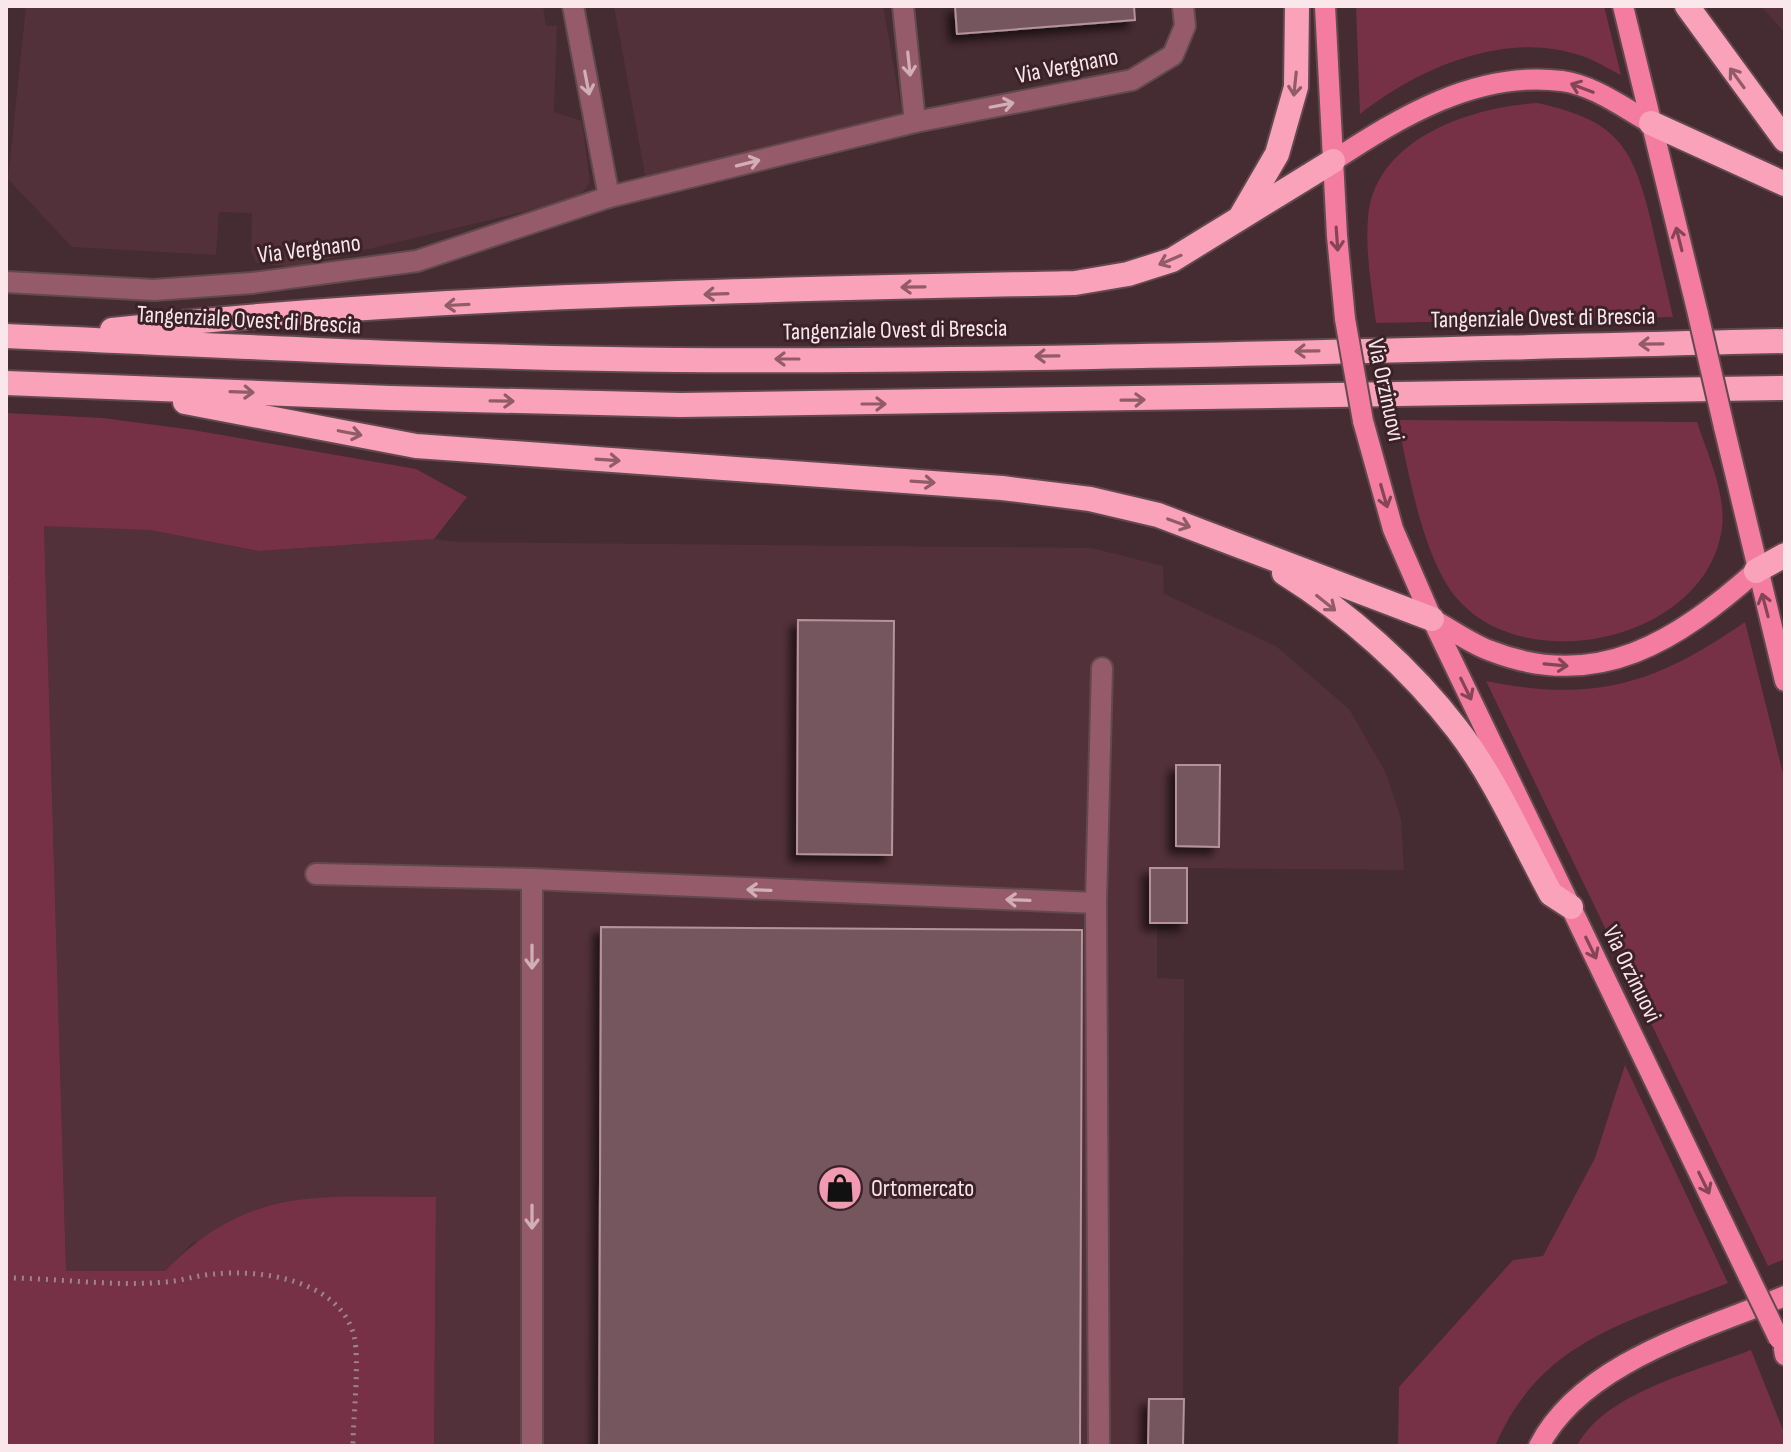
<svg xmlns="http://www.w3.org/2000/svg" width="1791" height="1452" font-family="'Sofia Sans Condensed',sans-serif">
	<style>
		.built { fill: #53313a }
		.green { fill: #763147 }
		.building { fill: #74575e; stroke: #b4939b; stroke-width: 2; filter: url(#shadow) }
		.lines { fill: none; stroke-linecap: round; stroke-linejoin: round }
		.minor-casing { stroke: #624950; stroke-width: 24 }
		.major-casing { stroke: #624950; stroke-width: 24 }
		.highway-casing { stroke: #624950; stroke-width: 28 }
		.path { stroke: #9b858b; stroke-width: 5; stroke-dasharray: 2 6; stroke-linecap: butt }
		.minor { stroke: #965b6b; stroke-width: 20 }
		.major { stroke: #f57ca1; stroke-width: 20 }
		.highway { stroke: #faa2ba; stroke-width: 24 }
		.major-bridge-casing { stroke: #624950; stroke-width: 24; stroke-linecap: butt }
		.major-bridge { stroke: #f57ca1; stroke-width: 20 }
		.oneway { stroke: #d1afb8 }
		.oneway2 { stroke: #915b6a }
		.oneway3 { stroke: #854558 }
		.labels { text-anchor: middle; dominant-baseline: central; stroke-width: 6; stroke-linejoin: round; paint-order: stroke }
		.street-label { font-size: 24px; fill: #f9e7eb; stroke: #3b2128 }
		.poi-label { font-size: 24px; fill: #f9e7eb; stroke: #3b2128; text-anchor: start }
	</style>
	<defs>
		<filter id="shadow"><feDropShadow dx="-7" dy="7" stdDeviation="4" flood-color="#0009"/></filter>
	</defs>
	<rect width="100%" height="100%" fill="#452b32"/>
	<g class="built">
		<path d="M26 6H543L546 26H557L554 112 582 121 590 183 577 199 294 267 257 263 251 251 252 213 219 212 216 255 72 247 8 179Z"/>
		<path d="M614 6H883L902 113 646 180Z"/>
		<path d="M1762 6H1785V33L1762 7Z"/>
		<path d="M44 525 150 530 259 551 434 539 457 542 1092 548 1163 566 1164 594 1276 646 1349 709 1385 771 1401 819 1404 870 1188 868 1187 923H1157V978L1184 979 1183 1446H434L436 1198 192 1243 165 1271 66 1272Z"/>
	</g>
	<g class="green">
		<path d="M1356 6H1604L1621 75C1608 69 1595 60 1582 56 1507 29 1418 68 1360 114Z"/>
		<path d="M1537 103C1616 120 1633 145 1651 221 1658 253 1666 285 1673 317L1376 323C1372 289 1365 252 1368 218 1374 139 1470 107 1537 103Z"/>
		<path d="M6 413 103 418 193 430 416 469 467 497 434 539 259 551 150 530 44 526 66 1271H165C251 1183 322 1198 436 1197L434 1446H6Z"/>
		<path d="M1397 420 1697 422C1708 455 1726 493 1722 528 1707 638 1533 678 1461 603 1423 564 1409 472 1397 420Z"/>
		<path d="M1745 622 1785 781V1259L1768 1266 1486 681C1596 703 1655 684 1745 622Z"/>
		<path d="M1625 1065 1728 1283C1629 1322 1541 1339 1495 1446H1398L1399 1387 1513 1260 1543 1256 1595 1158Z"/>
		<path d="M1751 1350 1785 1435V1446H1577C1604 1393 1697 1371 1751 1350Z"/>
	</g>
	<g class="building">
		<path d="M955 6H1134L1135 20 957 34Z"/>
		<path d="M798 620 894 621 892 855 797 854Z"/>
		<path d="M1176 765H1220L1219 847 1176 846Z"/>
		<rect x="1150" y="868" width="37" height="55"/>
		<path d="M601 927 1082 930 1080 1446H599Z"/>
		<path d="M1149 1399H1184L1183 1446H1148Z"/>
	</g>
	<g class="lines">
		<g class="minor-casing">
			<g id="minor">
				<path d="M573 6 609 197 915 122 1132 80 1173 55 1185 26 1183 6"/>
				<path d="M903 6 915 122"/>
				<path d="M6 282 154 290 252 283 417 261 609 197"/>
				<path d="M316 874 532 879 1096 903"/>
				<path d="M532 1446V879"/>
				<path d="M1099 1446 1096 903 1102 668"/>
			</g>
		</g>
		<g class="major-casing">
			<g id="major">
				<path d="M1325 6 1337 236 1345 319"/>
				<path d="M1623 6 1698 314"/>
				<path d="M1333 161C1400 117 1477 70 1562 81 1593 85 1624 108 1651 123"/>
				<path d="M1363 421 1393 529 1432 619 1749 1277"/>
				<path d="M1724 427 1785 681"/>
				<path d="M1432 619C1451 629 1471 644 1491 651 1598 693 1678 640 1756 571"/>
				<path d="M1784 1349 1785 1355"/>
				<path d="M1539 1446C1582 1362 1703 1330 1785 1296"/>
			</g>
		</g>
		<g class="highway-casing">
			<g id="highway">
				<path d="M1687 6 1785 140"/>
				<path d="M1651 123 1785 184"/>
				<path d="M1241 216 1277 154 1296 87 1297 6"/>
				<path d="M112 330C431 295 755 290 1075 283L1128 274 1172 260 1333 161"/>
				<path d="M6 336C230 346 452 358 676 360 1046 362 1416 349 1785 341"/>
				<path d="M6 383 390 398 680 405 1785 388"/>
				<path d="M185 402 416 446 1002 488 1090 499 1158 515 1432 619"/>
				<path d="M1756 571 1785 555"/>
				<path d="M1284 573C1348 613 1411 669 1457 729 1495 778 1521 839 1551 894L1571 907"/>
			</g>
		</g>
		<g class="path">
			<path d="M6 575 14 574"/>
			<path d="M6 1278C58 1278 113 1287 165 1282 182 1281 197 1275 214 1274 261 1269 340 1280 354 1336 360 1361 353 1417 353 1446"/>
		</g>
		<use href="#minor" class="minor"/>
		<use href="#major" class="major"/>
		<use href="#highway" class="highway"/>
		<g class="major-bridge-casing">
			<g id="major-bridge">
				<path d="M1698 314 1724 427"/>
				<path d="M1345 319 1363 421"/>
				<path d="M1749 1277 1779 1339"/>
			</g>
		</g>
		<use href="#major-bridge" class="major-bridge"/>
	</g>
	<defs><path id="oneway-shaft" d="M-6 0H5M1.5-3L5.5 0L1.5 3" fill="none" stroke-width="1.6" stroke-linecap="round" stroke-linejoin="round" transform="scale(2)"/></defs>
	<g class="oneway">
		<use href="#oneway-shaft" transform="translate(909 64) rotate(84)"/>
		<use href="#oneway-shaft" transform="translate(587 83) rotate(79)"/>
		<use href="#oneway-shaft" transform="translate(1002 105) rotate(-11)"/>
		<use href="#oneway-shaft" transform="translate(748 163) rotate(-14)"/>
		<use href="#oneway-shaft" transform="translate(759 890) rotate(-178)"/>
		<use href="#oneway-shaft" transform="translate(1018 900) rotate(-178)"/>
		<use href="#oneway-shaft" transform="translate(532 957) rotate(90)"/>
		<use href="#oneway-shaft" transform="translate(532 1217) rotate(90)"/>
	</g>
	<g class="oneway2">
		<use href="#oneway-shaft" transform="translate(1737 78) rotate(-126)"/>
		<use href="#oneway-shaft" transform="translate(1295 84) rotate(96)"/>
		<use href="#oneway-shaft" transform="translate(1170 260) rotate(157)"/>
		<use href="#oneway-shaft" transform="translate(913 287) rotate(179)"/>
		<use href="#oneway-shaft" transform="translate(716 294) rotate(178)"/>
		<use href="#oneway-shaft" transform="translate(457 305) rotate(177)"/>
		<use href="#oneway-shaft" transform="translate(1651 344) rotate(179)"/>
		<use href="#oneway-shaft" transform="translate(1307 351) rotate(179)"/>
		<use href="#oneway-shaft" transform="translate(1047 356) rotate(179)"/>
		<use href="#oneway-shaft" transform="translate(787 359) rotate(180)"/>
		<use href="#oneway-shaft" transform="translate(242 392) rotate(2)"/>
		<use href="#oneway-shaft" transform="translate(1133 400) rotate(-1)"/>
		<use href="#oneway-shaft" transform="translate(502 401) rotate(1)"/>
		<use href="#oneway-shaft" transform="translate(874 404)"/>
		<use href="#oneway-shaft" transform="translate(350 433) rotate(11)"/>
		<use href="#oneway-shaft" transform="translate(608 460) rotate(4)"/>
		<use href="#oneway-shaft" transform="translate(923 482) rotate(4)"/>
		<use href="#oneway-shaft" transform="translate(1179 523) rotate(20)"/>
		<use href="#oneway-shaft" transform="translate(1326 603) rotate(39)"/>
	</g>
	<g class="oneway3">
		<use href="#oneway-shaft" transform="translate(1582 88) rotate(-159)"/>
		<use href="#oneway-shaft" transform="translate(1337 239) rotate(86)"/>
		<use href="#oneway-shaft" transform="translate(1679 239) rotate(-104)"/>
		<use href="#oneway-shaft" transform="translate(1384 496) rotate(74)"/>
		<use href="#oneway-shaft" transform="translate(1765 605) rotate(-105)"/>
		<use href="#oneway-shaft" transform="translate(1556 665) rotate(5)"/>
		<use href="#oneway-shaft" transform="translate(1466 689) rotate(64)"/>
		<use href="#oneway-shaft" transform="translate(1591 948) rotate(64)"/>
		<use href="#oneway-shaft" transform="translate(1704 1183) rotate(64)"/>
	</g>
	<defs>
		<g id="shop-disc" transform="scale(2.3)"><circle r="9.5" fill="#f19ab1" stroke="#3b2128"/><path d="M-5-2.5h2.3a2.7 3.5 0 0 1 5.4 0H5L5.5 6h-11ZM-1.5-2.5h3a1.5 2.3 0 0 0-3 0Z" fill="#111"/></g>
	</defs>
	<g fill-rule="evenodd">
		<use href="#shop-disc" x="840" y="1188"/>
	</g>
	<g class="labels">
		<g class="street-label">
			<text transform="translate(1067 66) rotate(-11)">Via Vergnano</text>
			<text transform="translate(309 249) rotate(-7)">Via Vergnano</text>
			<text transform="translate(1543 318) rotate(-1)">Tangenziale Ovest di Brescia</text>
			<text transform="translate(249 320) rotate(3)">Tangenziale Ovest di Brescia</text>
			<text transform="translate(895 330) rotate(-1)">Tangenziale Ovest di Brescia</text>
			<text transform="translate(1386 390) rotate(78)">Via Orzinuovi</text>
			<text transform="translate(1632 974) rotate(64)">Via Orzinuovi</text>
		</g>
		<g class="poi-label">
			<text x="871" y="1188">Ortomercato</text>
		</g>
	</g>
	<rect width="1791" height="1452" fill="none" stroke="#f9e7eb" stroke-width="16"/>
</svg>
